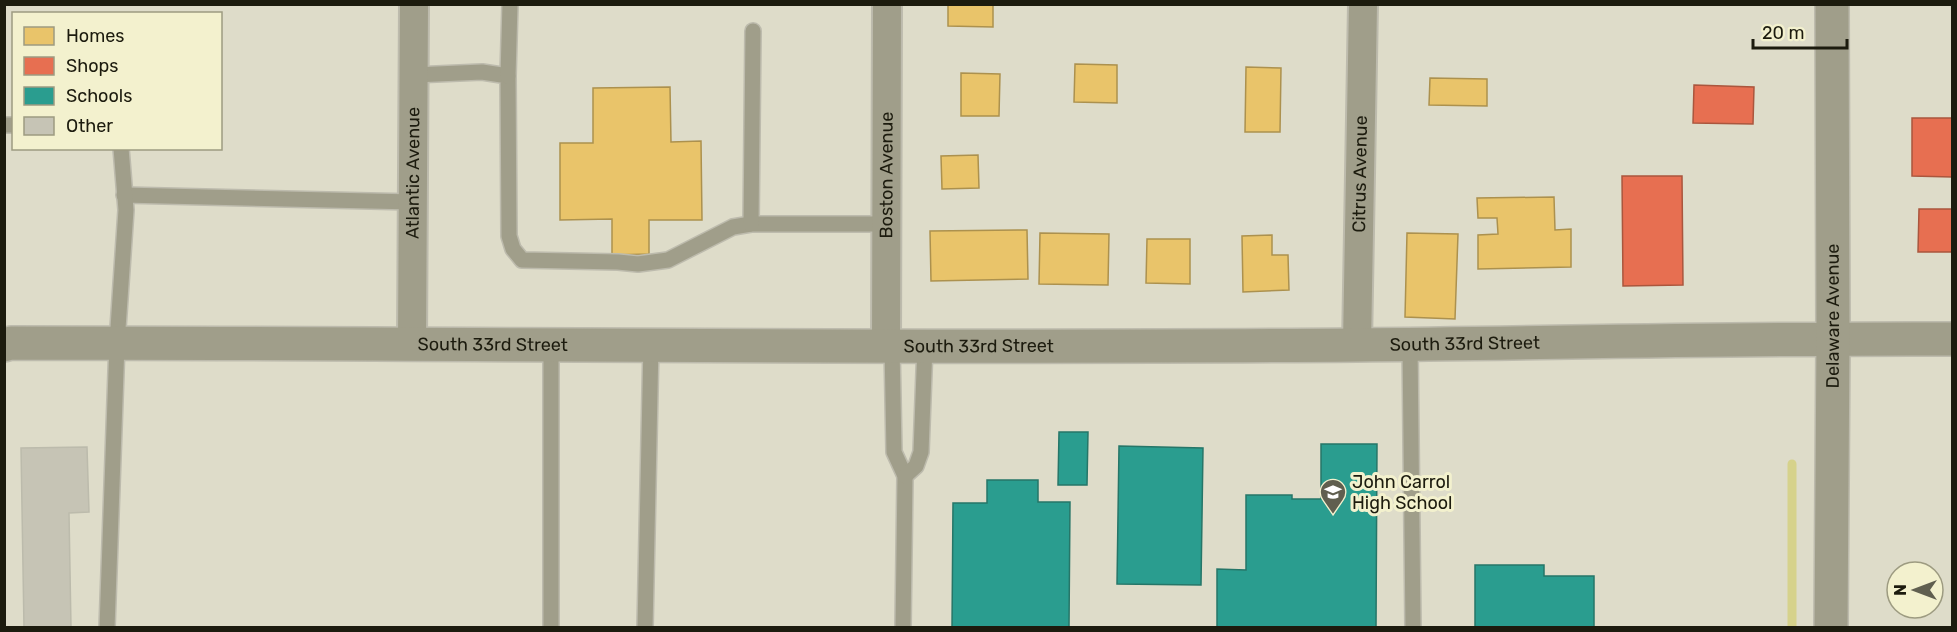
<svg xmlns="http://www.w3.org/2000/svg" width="1957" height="632" font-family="Rubik,sans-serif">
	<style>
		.homes { fill: #e9c46a; stroke: #ac914e; stroke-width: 1.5 }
		.shops { fill: #e76f51; stroke: #aa563d; stroke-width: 1.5 }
		.schools { fill: #2a9d8f; stroke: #267668; stroke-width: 1.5 }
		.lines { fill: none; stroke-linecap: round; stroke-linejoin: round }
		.stream { stroke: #d6d28b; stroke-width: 9 }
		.building { fill: #c6c4b5; stroke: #bcbbac; stroke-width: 1.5 }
		.service-casing { stroke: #bdbbad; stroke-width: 18 }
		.minor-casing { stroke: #bdbbad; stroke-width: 32 }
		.tertiary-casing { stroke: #bdbbad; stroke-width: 36 }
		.service { stroke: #a09e8a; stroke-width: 15 }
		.minor { stroke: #a09e8a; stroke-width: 28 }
		.tertiary { stroke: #a09e8a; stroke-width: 33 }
		.labels { text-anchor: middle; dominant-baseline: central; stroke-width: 6; stroke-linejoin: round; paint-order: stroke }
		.street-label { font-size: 18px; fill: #1c1b0e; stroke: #f3f1ce }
		.poi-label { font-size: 18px; fill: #1c1b0e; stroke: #f3f1ce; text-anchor: start }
	</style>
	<rect width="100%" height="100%" fill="#dedcc9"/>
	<g class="homes">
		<path d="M948 4H993V27L948 26Z"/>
		<path d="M1075 64 1117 65V103L1074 102Z"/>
		<path d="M1246 67 1281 68 1280 132H1245Z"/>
		<path d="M961 73 1000 74 999 116H961Z"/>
		<path d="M1430 78 1487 79V106L1429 105Z"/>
		<path d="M670 87 671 142 701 141 702 220H649V254L612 255V219L560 220V143H593V88Z"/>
		<path d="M978 155 979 188 942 189 941 156Z"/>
		<path d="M1554 197 1555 230 1571 229V267L1478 269V235L1498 234 1497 218H1478L1477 198Z"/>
		<path d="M1027 230 1028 279 931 281 930 231Z"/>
		<path d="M1040 233 1109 234 1108 285 1039 284Z"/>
		<path d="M1407 233 1458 234 1455 319 1405 317Z"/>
		<path d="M1272 235V255H1288L1289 290 1243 292 1242 236Z"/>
		<path d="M1147 239H1190V284L1146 283Z"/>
	</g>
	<g class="shops">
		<path d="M1694 85 1754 87 1753 124 1693 123Z"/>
		<path d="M1912 118H1952V177L1912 176Z"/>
		<path d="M1622 176H1682L1683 285 1623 286Z"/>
		<path d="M1919 209H1952V252H1918Z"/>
	</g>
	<g class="schools">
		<path d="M1059 432H1088L1087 485H1058Z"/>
		<path d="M1321 444H1377L1376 628H1217V569L1246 570V495H1292V499H1321Z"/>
		<path d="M1119 446 1203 448 1201 585 1117 584Z"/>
		<path d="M987 480H1038V502H1070L1069 628H952L953 503H987Z"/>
		<path d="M1475 565H1544V576H1594V628H1475Z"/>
	</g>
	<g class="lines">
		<path class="stream" d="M1792 464V628"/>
	</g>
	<path class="building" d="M87 447 89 512 69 513 71 628H24L21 448Z"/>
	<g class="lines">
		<g class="service-casing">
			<g id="service">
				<path d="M414 75 482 72 508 76 509 236 513 249 522 260 618 262 638 264 668 260 733 227 751 224H886"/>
				<path d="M508 76 510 4"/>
				<path d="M4 125H14"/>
				<path d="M124 195 413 202"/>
				<path d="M751 224 753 31"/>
				<path d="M551 344V628"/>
				<path d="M1410 344 1413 628"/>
				<path d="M892 346 894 452 905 476 903 628"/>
				<path d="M905 476 916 466 921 452 925 345"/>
				<path d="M107 628 117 343 126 210 121 148"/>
				<path d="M645 628 651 344"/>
			</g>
		</g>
		<g class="minor-casing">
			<g id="minor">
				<path id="s1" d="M412 343 414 4"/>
				<path id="s2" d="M1357 345 1363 4"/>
				<path id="s3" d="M886 346 887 4"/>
			</g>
		</g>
		<g class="tertiary-casing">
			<g id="tertiary">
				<path id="s4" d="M4 345 11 343C460 343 909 349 1357 345 1556 343 1754 338 1952 339"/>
				<path id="s5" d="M1831 628 1833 339 1832 4"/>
			</g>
		</g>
		<use href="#service" class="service"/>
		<use href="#minor" class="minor"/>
		<use href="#tertiary" class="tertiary"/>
	</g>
	<defs>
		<g id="school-pin" transform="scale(1.35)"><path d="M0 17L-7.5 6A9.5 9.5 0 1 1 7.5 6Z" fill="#605f4f" stroke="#f3f1ce"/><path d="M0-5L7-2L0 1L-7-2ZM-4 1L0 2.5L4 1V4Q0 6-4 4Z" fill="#fff"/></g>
	</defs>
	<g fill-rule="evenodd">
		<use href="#school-pin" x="1333" y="492"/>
	</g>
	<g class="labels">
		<g class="street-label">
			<text stroke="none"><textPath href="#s1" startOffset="170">Atlantic Avenue</textPath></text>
			<text stroke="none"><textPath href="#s3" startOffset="171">Boston Avenue</textPath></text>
			<text stroke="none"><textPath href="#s2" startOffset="171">Citrus Avenue</textPath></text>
			<text stroke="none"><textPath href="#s5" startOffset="312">Delaware Avenue</textPath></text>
			<text stroke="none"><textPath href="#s4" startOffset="1461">South 33rd Street</textPath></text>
			<text stroke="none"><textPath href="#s4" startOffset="489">South 33rd Street</textPath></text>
			<text stroke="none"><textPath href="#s4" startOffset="975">South 33rd Street</textPath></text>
		</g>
		<g class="poi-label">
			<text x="1352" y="482">John Carrol<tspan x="1352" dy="21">High School</tspan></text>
		</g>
	</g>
	<rect width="1957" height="632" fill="none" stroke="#1c1b0e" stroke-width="12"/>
	<rect x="12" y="12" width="210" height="138" fill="#f3f1ce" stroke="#9d9b81" stroke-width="1.5"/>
	<rect x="24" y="27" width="30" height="18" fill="#e9c46a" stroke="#9d9b81" stroke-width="1.5"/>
	<text x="66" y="42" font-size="18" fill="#1c1b0e">Homes</text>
	<rect x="24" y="57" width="30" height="18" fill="#e76f51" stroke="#9d9b81" stroke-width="1.5"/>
	<text x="66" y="72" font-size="18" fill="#1c1b0e">Shops</text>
	<rect x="24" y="87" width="30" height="18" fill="#2a9d8f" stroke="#9d9b81" stroke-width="1.5"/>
	<text x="66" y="102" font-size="18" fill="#1c1b0e">Schools</text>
	<rect x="24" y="117" width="30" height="18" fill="#c6c4b5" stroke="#9d9b81" stroke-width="1.5"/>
	<text x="66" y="132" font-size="18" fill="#1c1b0e">Other</text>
	<g transform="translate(1915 590) rotate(270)"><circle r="28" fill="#f3f1ce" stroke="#9d9b81" stroke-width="1.5"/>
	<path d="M0-4.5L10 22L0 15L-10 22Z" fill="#605f4f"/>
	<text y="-9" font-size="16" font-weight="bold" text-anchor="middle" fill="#1c1b0e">N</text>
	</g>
	<path d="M1753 39v9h94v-9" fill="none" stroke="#1c1b0e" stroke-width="3"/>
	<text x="1762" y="39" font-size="18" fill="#1c1b0e" stroke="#f3f1ce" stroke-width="4.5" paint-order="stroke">20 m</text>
</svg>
